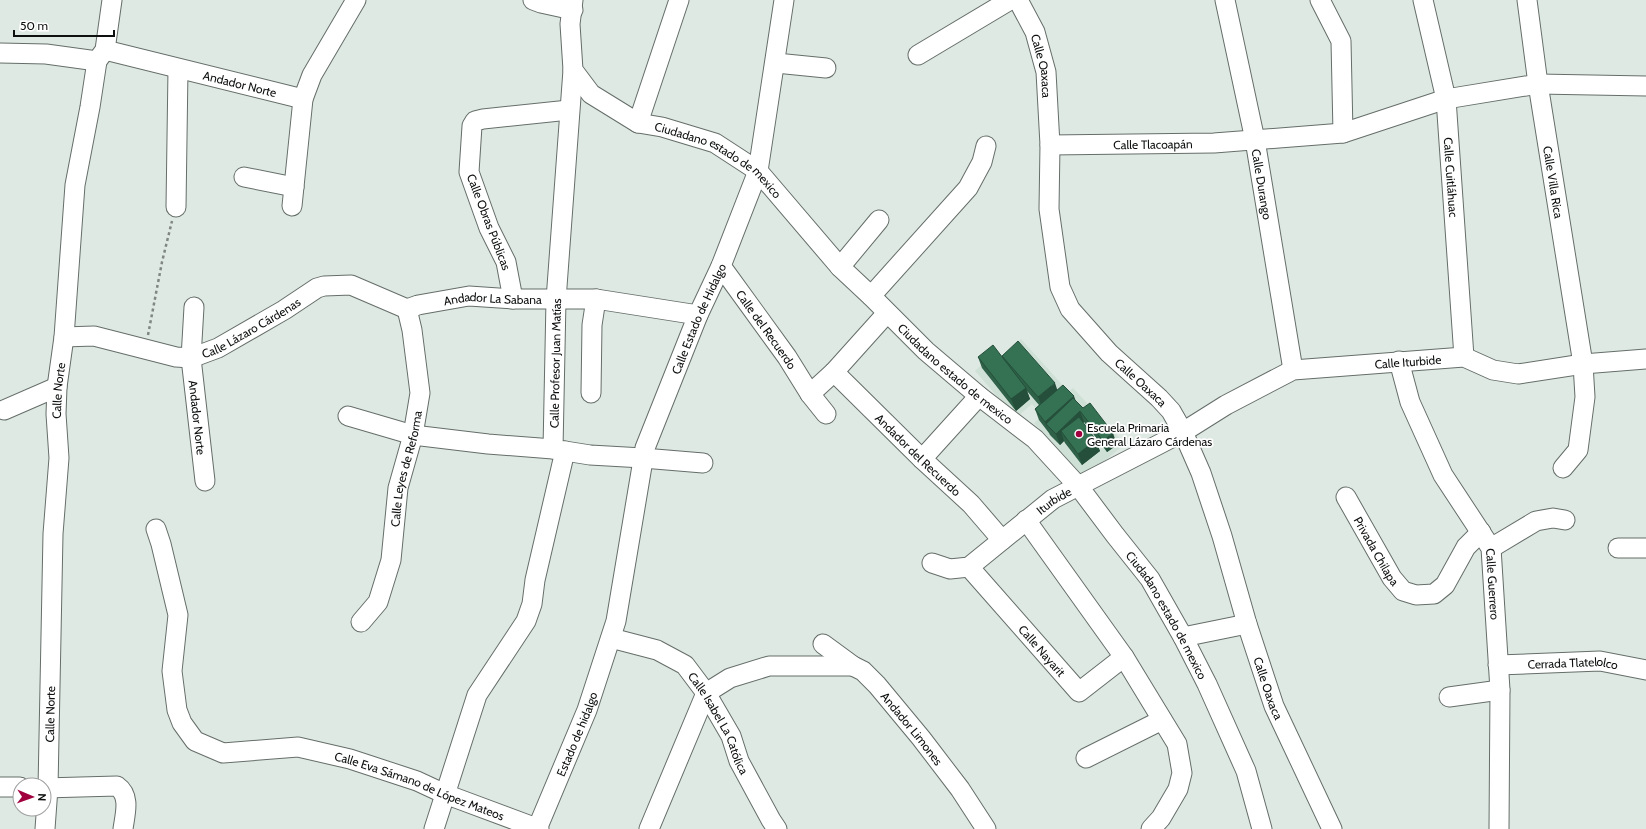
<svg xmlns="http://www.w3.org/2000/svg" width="1646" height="829" font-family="Cabin,sans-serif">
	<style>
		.built { fill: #cfe0d6 }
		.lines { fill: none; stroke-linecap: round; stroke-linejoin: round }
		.minor-casing { stroke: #656e69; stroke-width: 21 }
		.path { stroke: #808783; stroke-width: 2.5; stroke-dasharray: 3 3; stroke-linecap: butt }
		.minor { stroke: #fff; stroke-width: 19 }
		.wall { fill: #2e6147 }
		.shaded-wall { fill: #254f3a }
		.building { fill: #357153; stroke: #254f3a }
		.poi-dot { fill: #a0013e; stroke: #fff; stroke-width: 1.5 }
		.labels { text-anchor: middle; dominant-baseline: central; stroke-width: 3.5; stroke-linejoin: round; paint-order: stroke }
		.street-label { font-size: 12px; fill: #0d100e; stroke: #fff }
		.poi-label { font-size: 12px; fill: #0d100e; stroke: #fff; text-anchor: start }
	</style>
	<rect width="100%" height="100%" fill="#dfe9e3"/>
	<path class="built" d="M1021 339 1068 391 1059 400 1073 388 1125 444 1083 479 1034 423 1042 416 1032 404 1016 418 975 371 996 351 1001 357Z"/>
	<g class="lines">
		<g class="minor-casing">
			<g id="minor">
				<path d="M533 0 541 3 573 10"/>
				<path id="s1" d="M573 0 570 24 573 70 591 94 638 123 662 127 715 143 758 171 840 267 871 296 926 351 979 396 1035 439 1079 487 1115 535 1150 579 1183 637 1207 684 1246 771 1262 829"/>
				<path id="s2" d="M1018 0 1035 32 1046 72 1050 145 1049 209 1060 287 1070 309 1109 353 1159 398 1171 411 1183 432 1201 473 1222 536 1247 624 1274 706 1332 829"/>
				<path id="s3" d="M1225 0 1255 140 1293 370"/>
				<path d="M1320 0 1341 41 1343 133"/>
				<path id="s4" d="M1423 0 1446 99 1464 357"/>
				<path id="s5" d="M1527 0 1538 84 1583 364 1585 397 1578 450 1563 468"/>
				<path id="s6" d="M105 50 303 99"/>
				<path d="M0 53 46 54 97 61"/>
				<path d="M918 55 1010 0"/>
				<path d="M776 63 826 68"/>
				<path d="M638 123 679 0"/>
				<path id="s7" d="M1050 145 1214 143 1343 133 1446 99 1538 84 1646 86"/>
				<path d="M244 177 294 187"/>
				<path d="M292 206 303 99 312 75 356 0"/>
				<path d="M176 207 178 69"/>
				<path id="s8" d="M721 266 787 357 810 394 826 414"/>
				<path d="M840 267 879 220"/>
				<path d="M871 296 968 188 982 162 986 146"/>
				<path d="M513 299 506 262 489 228 469 172 472 126 475 121 483 119 569 110"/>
				<path id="s9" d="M194 307 191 358 205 481"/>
				<path id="s10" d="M407 309 418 305 469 296 513 299H596L698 315"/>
				<path id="s11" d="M64 337 94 336 176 357 191 358 218 348 284 310 317 288 324 286 351 285 407 309"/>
				<path id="s12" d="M1399 361 1410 402 1443 475 1491 548 1500 690 1499 829"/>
				<path id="s13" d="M834 372 922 459 971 504 1002 540"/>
				<path d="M591 393 592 325 596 299"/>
				<path d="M810 394 834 372 887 313"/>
				<path d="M4 410 57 387"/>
				<path d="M348 416 413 435 488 444 553 449"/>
				<path d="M565 451 590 455 643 458 703 463"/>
				<path d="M922 459 979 396"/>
				<path id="s14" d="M1346 497 1392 578 1403 591 1416 595 1434 594 1445 585 1466 547 1481 532"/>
				<path d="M1026 520 1124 657 1177 744 1182 773 1178 789 1161 818 1151 829"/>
				<path id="s15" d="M156 529 161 544 178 615 172 671 177 710 182 723 195 741 223 753 298 747 350 759 417 781 445 794 539 829"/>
				<path d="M1491 548 1536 521 1553 518 1565 520"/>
				<path d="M1618 548H1646"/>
				<path id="s16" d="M932 563 950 569 969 567 1053 499 1183 432 1226 405 1293 370 1464 357 1493 370 1518 374 1583 364 1646 359"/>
				<path id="s17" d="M969 567 1079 692 1124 657"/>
				<path id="s18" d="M361 622 378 602 391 560 398 488 413 435 420 393 412 330 407 309"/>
				<path d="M1183 637 1247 624"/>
				<path id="s19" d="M611 638 657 650 685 665 706 693 731 736 739 761 771 820 777 829"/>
				<path id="s20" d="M823 644 853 666 863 671 877 685 921 738 960 789 986 829"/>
				<path id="s21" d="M1498 665 1600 661 1646 670"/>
				<path d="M1449 697 1500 690"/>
				<path d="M1086 758 1162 720"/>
				<path d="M0 787H20"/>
				<path d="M44 788 117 786C131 796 125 814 123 829"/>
				<path id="s22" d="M45 829 48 788 53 534 59 458 56 414 57 387 64 337 75 185 90 107 97 61 105 50 112 0"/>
				<path id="s23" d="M434 829 477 695 526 621 532 604 535 580 565 451 553 449 556 300 573 70"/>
				<path id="s24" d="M537 829 587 710 616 621 645 448 698 315 721 266 758 171 784 0"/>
				<path d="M649 829 706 693 730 678 769 666H853"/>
			</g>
		</g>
		<path class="path" d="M148 335 162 262 172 221"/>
		<use href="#minor" class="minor"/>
	</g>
	<path class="wall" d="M1002 356 1057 390 1075 400 1117 445 1107 452 1084 422 1083 423 1100 451 1082 465 1065 443 1064 441 1060 445 1050 435 1049 433 1039 420 1035 409 1039 405 1027 391 1030 399 1016 411 982 368 978 357 1003 359Z"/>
	<g class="shaded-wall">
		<path d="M1055 383 1059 395 1043 409 1038 397Z"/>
		<path d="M1026 388 1030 399 1016 411 1011 399Z"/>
		<path d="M1074 396 1078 407 1046 424 1049 433 1045 422Z"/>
		<path d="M1080 411 1084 422 1066 439 1061 431 1064 441 1060 445 1056 434Z"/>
		<path d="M1113 433 1117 445 1107 452 1103 441Z"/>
		<path d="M1096 440 1100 451 1082 465 1078 454Z"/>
	</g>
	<g class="building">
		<path d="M1018 341 1055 383 1038 397 1002 356Z"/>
		<path d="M993 345 1026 388 1011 399 978 357Z"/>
		<path d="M1063 385 1074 396 1045 422 1035 409Z"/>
		<path d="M1073 398 1083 408 1090 403 1113 433 1103 441 1080 411 1056 434 1046 424Z"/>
		<path d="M1079 417 1096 440 1078 454 1061 431Z"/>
	</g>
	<circle class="poi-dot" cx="1079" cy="434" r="4"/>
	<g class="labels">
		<g class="street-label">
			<text stroke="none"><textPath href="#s2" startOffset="71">Calle Oaxaca</textPath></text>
			<text stroke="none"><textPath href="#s6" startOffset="139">Andador Norte</textPath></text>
			<text stroke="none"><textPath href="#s7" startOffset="103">Calle Tlacoapán</textPath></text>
			<text stroke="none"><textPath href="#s1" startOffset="246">Ciudadano estado de mexico</textPath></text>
			<text stroke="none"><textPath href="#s4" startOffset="180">Calle Cuitláhuac</textPath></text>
			<text stroke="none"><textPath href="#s5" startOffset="184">Calle Villa Rica</textPath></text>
			<text stroke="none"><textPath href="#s3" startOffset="188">Calle Durango</textPath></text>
			<text transform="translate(489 222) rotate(69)">Calle Obras Públicas</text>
			<text stroke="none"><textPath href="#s10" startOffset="87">Andador La Sabana</textPath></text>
			<text stroke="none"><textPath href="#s24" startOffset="538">Calle Estado de Hidalgo</textPath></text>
			<text stroke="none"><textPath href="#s11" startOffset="197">Calle Lázaro Cárdenas</textPath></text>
			<text stroke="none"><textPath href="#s8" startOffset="78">Calle del Recuerdo</textPath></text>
			<text stroke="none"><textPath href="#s16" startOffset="534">Calle Iturbide</textPath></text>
			<text stroke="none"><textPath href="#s23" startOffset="502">Calle Profesor Juan Matías</textPath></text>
			<text stroke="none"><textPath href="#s1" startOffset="570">Ciudadano estado de mexico</textPath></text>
			<text stroke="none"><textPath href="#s2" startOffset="420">Calle Oaxaca</textPath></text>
			<text stroke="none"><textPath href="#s22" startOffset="439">Calle Norte</textPath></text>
			<text stroke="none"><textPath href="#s9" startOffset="111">Andador Norte</textPath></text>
			<text stroke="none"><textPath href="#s13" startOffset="118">Andador del Recuerdo</textPath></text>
			<text stroke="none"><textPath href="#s18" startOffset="163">Calle Leyes de Reforma</textPath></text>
			<text stroke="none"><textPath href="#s16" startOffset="146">Iturbide</textPath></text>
			<text stroke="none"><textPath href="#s14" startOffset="62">Privada Chilapa</textPath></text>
			<text stroke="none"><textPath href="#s12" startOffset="246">Calle Guerrero</textPath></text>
			<text stroke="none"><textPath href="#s1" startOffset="894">Ciudadano estado de mexico</textPath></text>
			<text stroke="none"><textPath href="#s17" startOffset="111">Calle Nayarit</textPath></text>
			<text stroke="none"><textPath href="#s21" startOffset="75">Cerrada Tlatelolco</textPath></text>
			<text stroke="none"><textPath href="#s2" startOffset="756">Calle Oaxaca</textPath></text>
			<text stroke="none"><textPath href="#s22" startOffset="115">Calle Norte</textPath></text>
			<text stroke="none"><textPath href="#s19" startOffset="147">Calle Isabel La Católica</textPath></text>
			<text stroke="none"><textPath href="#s20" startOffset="124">Andador Limones</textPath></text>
			<text stroke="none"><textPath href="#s24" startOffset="103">Estado de hidalgo</textPath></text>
			<text stroke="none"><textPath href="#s15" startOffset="454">Calle Eva Sámano de López Mateos</textPath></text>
		</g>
		<g class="poi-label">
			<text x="1087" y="427">Escuela Primaria<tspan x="1087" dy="14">General Lázaro Cárdenas</tspan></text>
		</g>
	</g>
	<g transform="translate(32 797) rotate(92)"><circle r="19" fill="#ffffff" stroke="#9e9f9f"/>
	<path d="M0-3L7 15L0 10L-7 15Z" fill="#a0013e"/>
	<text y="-6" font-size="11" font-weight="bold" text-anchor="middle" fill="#0d100e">N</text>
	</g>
	<path d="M14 30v6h100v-6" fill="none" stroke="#0d100e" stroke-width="2"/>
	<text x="20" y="30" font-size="12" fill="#0d100e" stroke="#ffffff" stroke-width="3" paint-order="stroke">50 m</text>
</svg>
